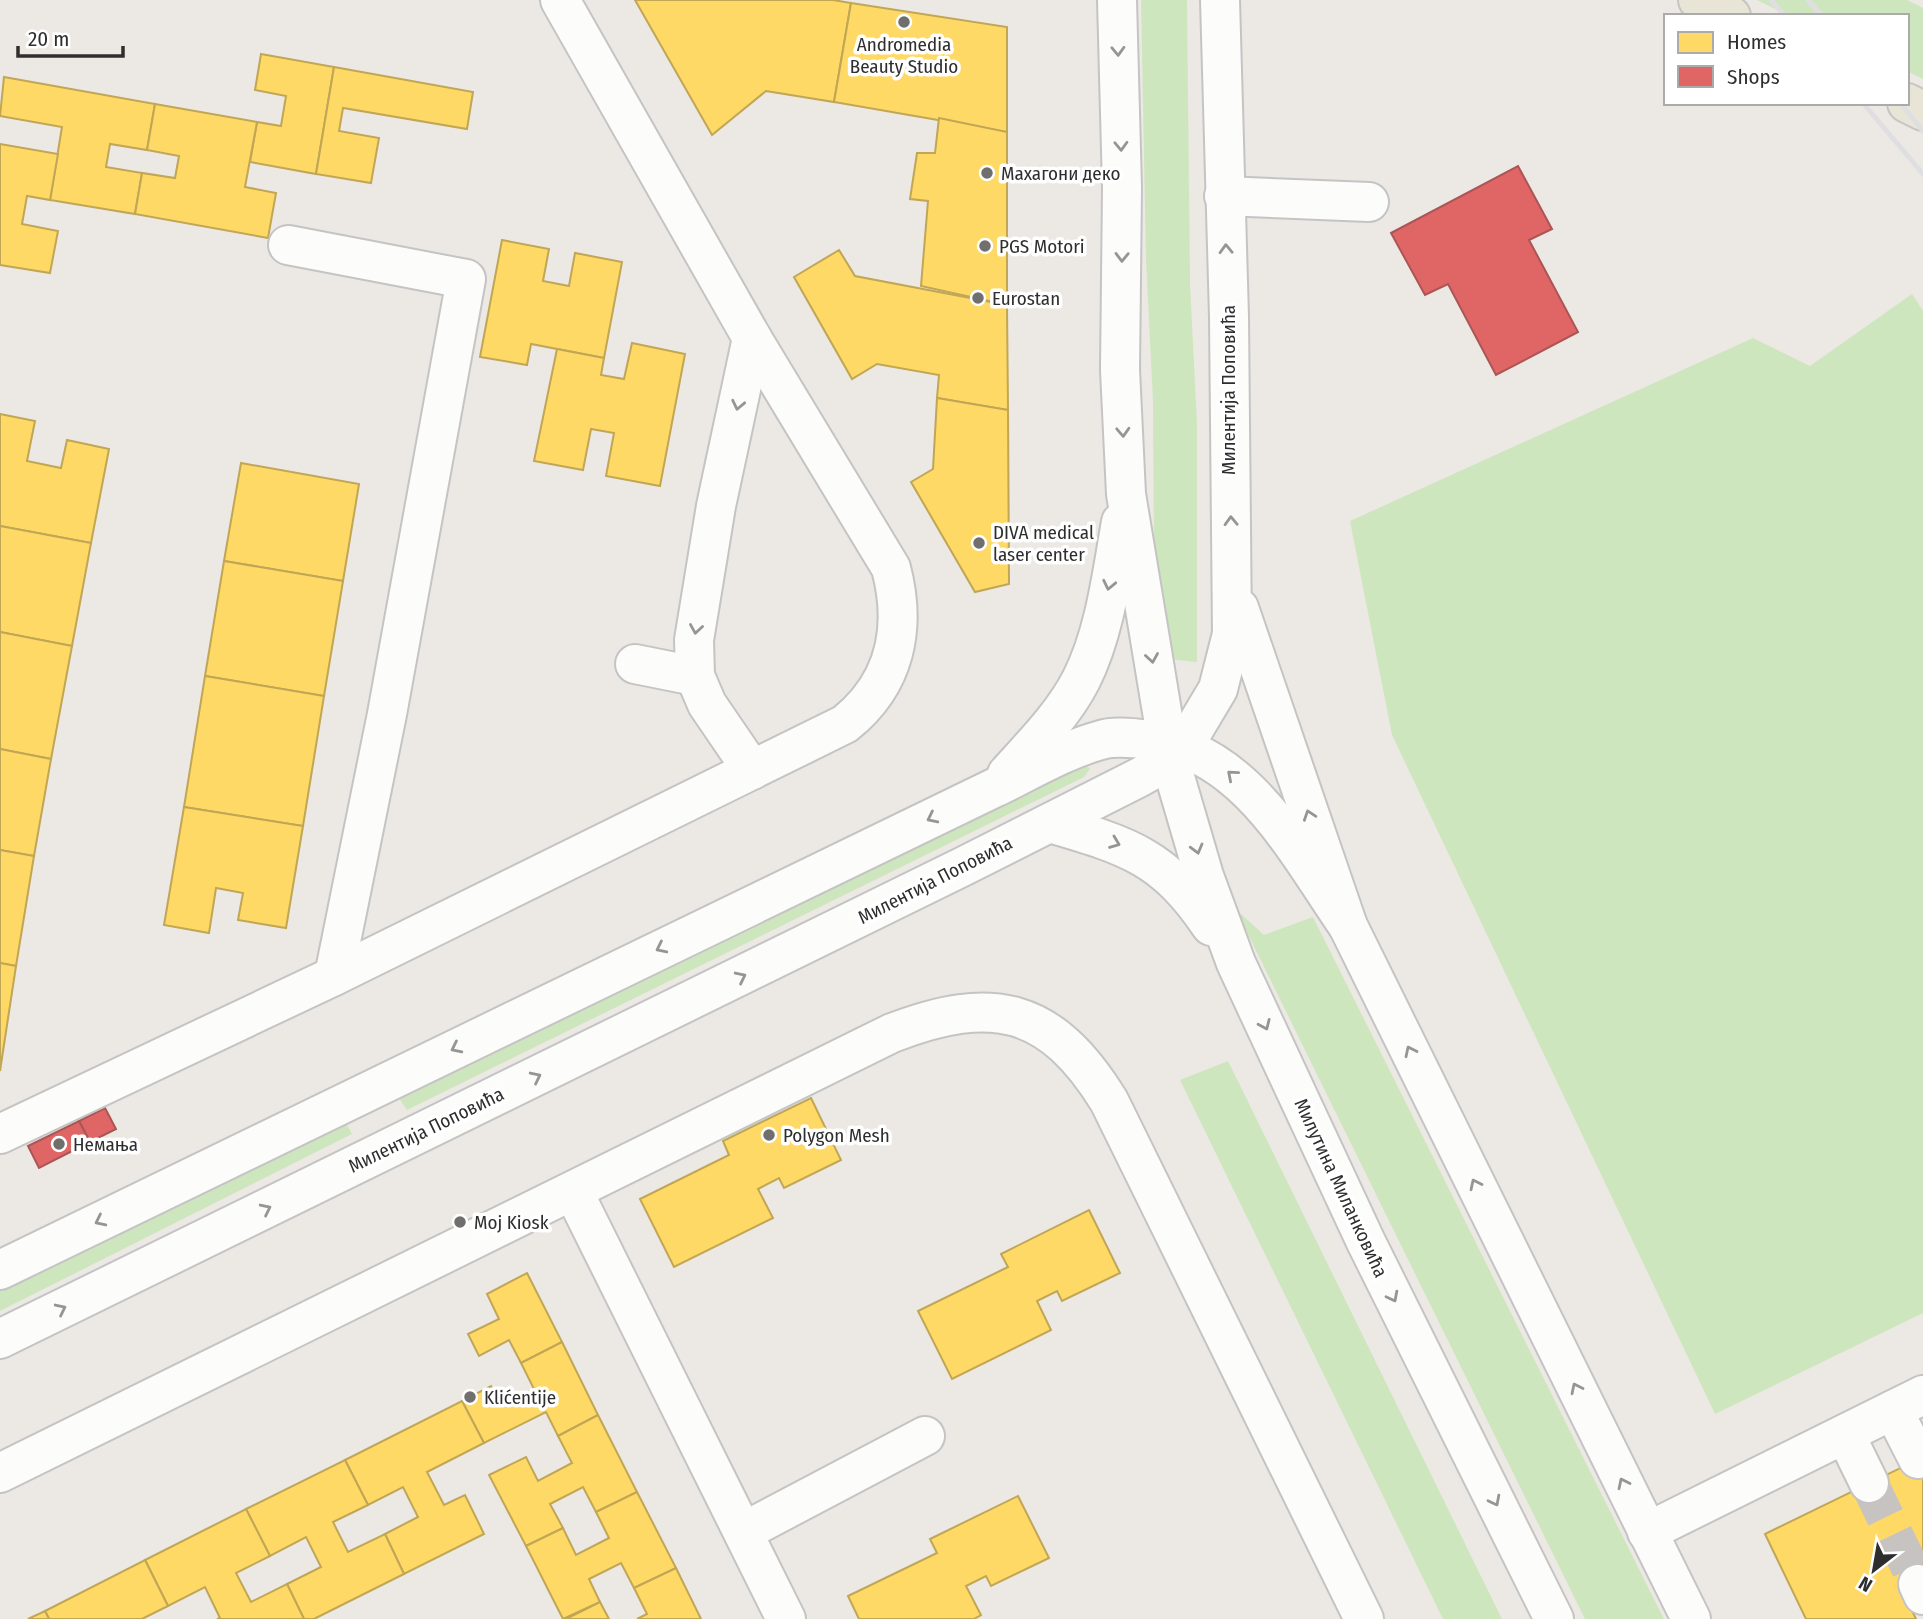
<svg xmlns="http://www.w3.org/2000/svg" width="1923" height="1619" font-family="'Fira Sans Condensed',sans-serif">
	<style>
		.green { fill: #cee6be }
		.homes { fill: #ffd966; stroke: #c0a655; stroke-width: 2 }
		.shops { fill: #e06666; stroke: #ab5555; stroke-width: 2 }
		.lines { fill: none; stroke-linecap: round; stroke-linejoin: round }
		.minor-tunnel { stroke: #c6c3c0; stroke-width: 38; stroke-dasharray: 38 19; stroke-linecap: butt }
		.minor-casing { stroke: #c5c4c5; stroke-width: 42 }
		.major-casing { stroke: #c6c5c4; stroke-width: 42 }
		.minor { stroke: #fcfcfb; stroke-width: 38 }
		.major { stroke: #e8e4d6; stroke-width: 38 }
		.rail { stroke: #dfdfe1; stroke-width: 5 }
		.oneway { stroke: #959594 }
		.poi-dot { fill: #706f6e; stroke: #fff; stroke-width: 2.5 }
		.labels { text-anchor: middle; dominant-baseline: central; stroke-width: 7; stroke-linejoin: round; paint-order: stroke }
		.poi-label { font-size: 19px; fill: #2e2e2e; stroke: #fff; text-anchor: start }
		.street-label { font-size: 19px; fill: #2e2e2e; stroke: #fff }
	</style>
	<rect width="100%" height="100%" fill="#ece8e4"/>
	<g class="green">
		<path d="M1141 0H1187L1190 284 1197 425V662L1168 659 1154 550 1153 402 1146 259Z"/>
		<path d="M1757 0H1907L1923 8V79L1907 71V16H1790Z"/>
		<path d="M1912 294 1923 311V1313L1715 1414 1392 735 1350 521 1753 338 1810 366Z"/>
		<path d="M1081 761 1090 769 1084 777 407 1110 396 1094Z"/>
		<path d="M1241 914 1264 935 1313 917 1664 1619H1585L1239 916Z"/>
		<path d="M1228 1061 1502 1619H1443L1180 1080Z"/>
		<path d="M345 1121 352 1134 0 1311V1291Z"/>
	</g>
	<g class="homes">
		<path d="M635 0H833L851 3 834 102 766 91 712 135Z"/>
		<path d="M851 3 1007 27V132L834 102Z"/>
		<path d="M261 54 334 67 316 174 250 162 257 122 281 126 286 96 255 90Z"/>
		<path d="M334 67 473 92 467 129 343 108 339 131 379 138 371 183 316 174Z"/>
		<path d="M4 77 155 104 147 150 110 144 106 167 142 173 135 214 50 200 62 127 0 116Z"/>
		<path d="M155 104 257 122 245 187 276 193 268 238 135 214 142 173 175 178 179 156 147 150Z"/>
		<path d="M939 118 1007 132V305L921 286 928 201 910 199 917 153H935Z"/>
		<path d="M0 144 58 154 50 200 27 196 22 224 58 231 50 273 0 265Z"/>
		<path d="M502 240 549 249 543 281 569 286 575 253 622 262 604 358 531 344 527 365 480 357Z"/>
		<path d="M839 250 855 276 1007 305 1008 410 937 398 939 375 877 364 852 379 794 277Z"/>
		<path d="M632 343 685 354 660 486 606 476 614 433 591 429 583 470 534 461 557 349 604 358 601 375 624 379Z"/>
		<path d="M937 398 1008 410 1009 584 975 592 911 482 933 469Z"/>
		<path d="M0 414 35 421 27 461 61 468 67 440 109 449 91 543 0 526Z"/>
		<path d="M241 463 359 484 343 581 224 561Z"/>
		<path d="M0 526 91 543 72 646 0 632Z"/>
		<path d="M224 561 343 581 324 696 205 676Z"/>
		<path d="M0 632 72 646 51 759 0 749Z"/>
		<path d="M205 676 324 696 303 826 184 807Z"/>
		<path d="M0 749 51 759 34 856 0 850Z"/>
		<path d="M184 807 303 826 286 928 238 920 243 893 216 888 209 933 164 925Z"/>
		<path d="M0 850 34 856 16 966 0 963Z"/>
		<path d="M0 963 16 966 0 1071Z"/>
		<path d="M811 1098 841 1160 784 1188 779 1178 758 1189 773 1218 674 1267 640 1199 729 1155 723 1141Z"/>
		<path d="M1089 1210 1120 1273 1062 1301 1057 1291 1037 1301 1051 1330 952 1379 918 1311 1008 1267 1001 1254Z"/>
		<path d="M527 1273 562 1342 521 1363 509 1340 479 1356 468 1334 499 1319 487 1294Z"/>
		<path d="M562 1342 598 1415 558 1436 546 1412 484 1443 462 1401 491 1386 501 1406 534 1389 521 1363Z"/>
		<path d="M462 1401 484 1443 427 1472 444 1505 465 1495 484 1534 404 1574 385 1534 418 1517 403 1487 368 1505 345 1460Z"/>
		<path d="M598 1415 637 1492 596 1512 583 1487 550 1504 563 1528 526 1546 489 1475 526 1457 538 1481 572 1463 558 1436Z"/>
		<path d="M1923 1457V1581L1903 1592 1916 1619H1806L1765 1534Z"/>
		<path d="M345 1460 368 1505 333 1522 348 1552 385 1534 404 1574 314 1619H304L287 1584 321 1567 306 1537 270 1556 246 1509Z"/>
		<path d="M637 1492 676 1568 634 1588 621 1563 589 1579 600 1602 563 1619 526 1546 563 1528 576 1555 609 1538 596 1512Z"/>
		<path d="M1018 1496 1049 1558 991 1586 986 1576 966 1586 981 1615 974 1619H859L848 1596 937 1553 930 1539Z"/>
		<path d="M246 1509 270 1556 236 1573 251 1602 287 1584 304 1619H217L220 1618 205 1587 168 1606 145 1560Z"/>
		<path d="M145 1560 168 1606 142 1619H49L45 1611Z"/>
		<path d="M676 1568 701 1619H637L647 1614 634 1588Z"/>
		<path d="M600 1602 609 1619H566Z"/>
		<path d="M45 1611 49 1619H28Z"/>
	</g>
	<g class="shops">
		<path d="M1518 166 1552 229 1529 240 1578 332 1496 375 1448 284 1425 295 1391 233Z"/>
		<path d="M105 1108 116 1129 90 1142 79 1121Z"/>
		<path d="M79 1121 90 1142 39 1168 28 1146Z"/>
	</g>
	<g class="lines">
		<path class="minor-tunnel" d="M1869 1483 1918 1584"/>
		<g class="minor-casing">
			<g id="minor">
				<path d="M1117 0 1122 188 1120 370 1126 494 1170 760 1204 876 1236 963 1366 1242 1554 1619"/>
				<path d="M1224 196 1369 202"/>
				<path d="M288 245 466 279 387 714 334 976"/>
				<path d="M1239 608 1348 926 1691 1619"/>
				<path d="M635 664 695 676"/>
				<path d="M752 770 707 704 695 676 694 640 716 506 752 338"/>
				<path d="M1007 774C1033 745 1063 715 1081 680 1105 633 1112 573 1121 522"/>
				<path d="M1050 823C1128 846 1164 856 1211 926"/>
				<path d="M0 1134 334 976 845 724C895 684 907 629 891 568L752 338 560 0"/>
				<path d="M573 1191 786 1619"/>
				<path d="M0 1270 994 788C1028 772 1064 750 1101 740 1113 736 1130 738 1143 739 1244 747 1296 851 1348 926"/>
				<path d="M0 1339 964 866 1140 777 1170 760 1184 746 1218 689 1232 634 1229 317 1220 0"/>
				<path d="M1893 1410 1918 1459"/>
				<path d="M1845 1434 1869 1483"/>
				<path d="M0 1473 892 1033C993 994 1051 1007 1109 1101L1364 1619"/>
				<path d="M743 1532 925 1436"/>
				<path d="M1647 1532 1923 1395"/>
				<path d="M1918 1584 1923 1595"/>
			</g>
		</g>
		<g class="major-casing">
			<g id="major">
				<path d="M1698 0 1731 16"/>
				<path d="M1907 103 1923 111"/>
			</g>
		</g>
		<use href="#minor" class="minor"/>
		<use href="#major" class="major"/>
		<g class="rail">
			<path d="M1771 0 1785 16"/>
			<path d="M1808 0 1822 16"/>
			<path d="M1863 103 1923 174"/>
			<path d="M1900 103 1923 131"/>
		</g>
	</g>
	<defs><path id="oneway-chevron" d="M-2-3.5L2.5 0L-2 3.5" fill="none" stroke-width="1.6" stroke-linecap="round" stroke-linejoin="round" transform="scale(1.75)"/></defs>
	<g class="oneway">
		<use href="#oneway-chevron" transform="translate(1118 51) rotate(88)"/>
		<use href="#oneway-chevron" transform="translate(1121 146) rotate(88)"/>
		<use href="#oneway-chevron" transform="translate(1226 249) rotate(-92)"/>
		<use href="#oneway-chevron" transform="translate(1122 257) rotate(91)"/>
		<use href="#oneway-chevron" transform="translate(738 405) rotate(102)"/>
		<use href="#oneway-chevron" transform="translate(1123 432) rotate(87)"/>
		<use href="#oneway-chevron" transform="translate(1231 521) rotate(-92)"/>
		<use href="#oneway-chevron" transform="translate(1109 585) rotate(102)"/>
		<use href="#oneway-chevron" transform="translate(696 629) rotate(99)"/>
		<use href="#oneway-chevron" transform="translate(1152 658) rotate(81)"/>
		<use href="#oneway-chevron" transform="translate(1232 775) rotate(-139)"/>
		<use href="#oneway-chevron" transform="translate(1309 815) rotate(-109)"/>
		<use href="#oneway-chevron" transform="translate(932 818) rotate(154)"/>
		<use href="#oneway-chevron" transform="translate(1115 843) rotate(21)"/>
		<use href="#oneway-chevron" transform="translate(1197 849) rotate(75)"/>
		<use href="#oneway-chevron" transform="translate(661 948) rotate(154)"/>
		<use href="#oneway-chevron" transform="translate(741 977) rotate(-26)"/>
		<use href="#oneway-chevron" transform="translate(1265 1025) rotate(66)"/>
		<use href="#oneway-chevron" transform="translate(456 1048) rotate(154)"/>
		<use href="#oneway-chevron" transform="translate(1410 1051) rotate(-116)"/>
		<use href="#oneway-chevron" transform="translate(536 1077) rotate(-26)"/>
		<use href="#oneway-chevron" transform="translate(1475 1184) rotate(-116)"/>
		<use href="#oneway-chevron" transform="translate(266 1209) rotate(-26)"/>
		<use href="#oneway-chevron" transform="translate(100 1221) rotate(154)"/>
		<use href="#oneway-chevron" transform="translate(1393 1297) rotate(63)"/>
		<use href="#oneway-chevron" transform="translate(61 1309) rotate(-26)"/>
		<use href="#oneway-chevron" transform="translate(1576 1388) rotate(-116)"/>
		<use href="#oneway-chevron" transform="translate(1623 1483) rotate(-116)"/>
		<use href="#oneway-chevron" transform="translate(1495 1501) rotate(63)"/>
	</g>
	<g class="poi-dot">
		<circle cx="904" cy="22" r="7"/>
		<circle cx="987" cy="173" r="7"/>
		<circle cx="985" cy="246" r="7"/>
		<circle cx="978" cy="298" r="7"/>
		<circle cx="979" cy="543" r="7"/>
		<circle cx="769" cy="1135" r="7"/>
		<circle cx="59" cy="1144" r="7"/>
		<circle cx="460" cy="1222" r="7"/>
		<circle cx="470" cy="1397" r="7"/>
	</g>
	<g class="labels">
		<g class="poi-label">
			<text x="904" y="44" text-anchor="middle">Andromedia<tspan x="904" dy="22">Beauty Studio</tspan></text>
			<text x="1001" y="173">Махагони деко</text>
			<text x="999" y="246">PGS Motori</text>
			<text x="992" y="298">Eurostan</text>
			<text x="993" y="532">DIVA medical<tspan x="993" dy="22">laser center</tspan></text>
			<text x="783" y="1135">Polygon Mesh</text>
			<text x="73" y="1144">Немања</text>
			<text x="474" y="1222">Moj Kiosk</text>
			<text x="484" y="1397">Klićentije</text>
		</g>
		<g class="street-label">
			<text transform="translate(1228 390) rotate(-90)">Милентија Поповића</text>
			<text transform="translate(935 880) rotate(-27)">Милентија Поповића</text>
			<text transform="translate(426 1130) rotate(-26)">Милентија Поповића</text>
			<text transform="translate(1341 1188) rotate(65)">Милутина Миланковића</text>
		</g>
	</g>
	<rect x="1664" y="14" width="245" height="91" fill="#ffffff" stroke="#ababab" stroke-width="2"/>
	<rect x="1678" y="32" width="35" height="21" fill="#ffd966" stroke="#ababab" stroke-width="2"/>
	<text x="1727" y="49" font-size="21" fill="#2e2e2e">Homes</text>
	<rect x="1678" y="66" width="35" height="21" fill="#e06666" stroke="#ababab" stroke-width="2"/>
	<text x="1727" y="84" font-size="21" fill="#2e2e2e">Shops</text>
	<g transform="translate(1874 1570) rotate(211)" stroke="#ffffff" stroke-width="5" paint-order="stroke">
	<path d="M0-5L12 26L0 18L-12 26Z" fill="#2e2e2e"/>
	<text y="-10" font-size="19" font-weight="bold" text-anchor="middle" fill="#2e2e2e">N</text>
	</g>
	<path d="M18 46v10h105v-10" fill="none" stroke="#2e2e2e" stroke-width="3.5"/>
	<text x="28" y="46" font-size="21" fill="#2e2e2e" stroke="#ffffff" stroke-width="5" paint-order="stroke">20 m</text>
</svg>
